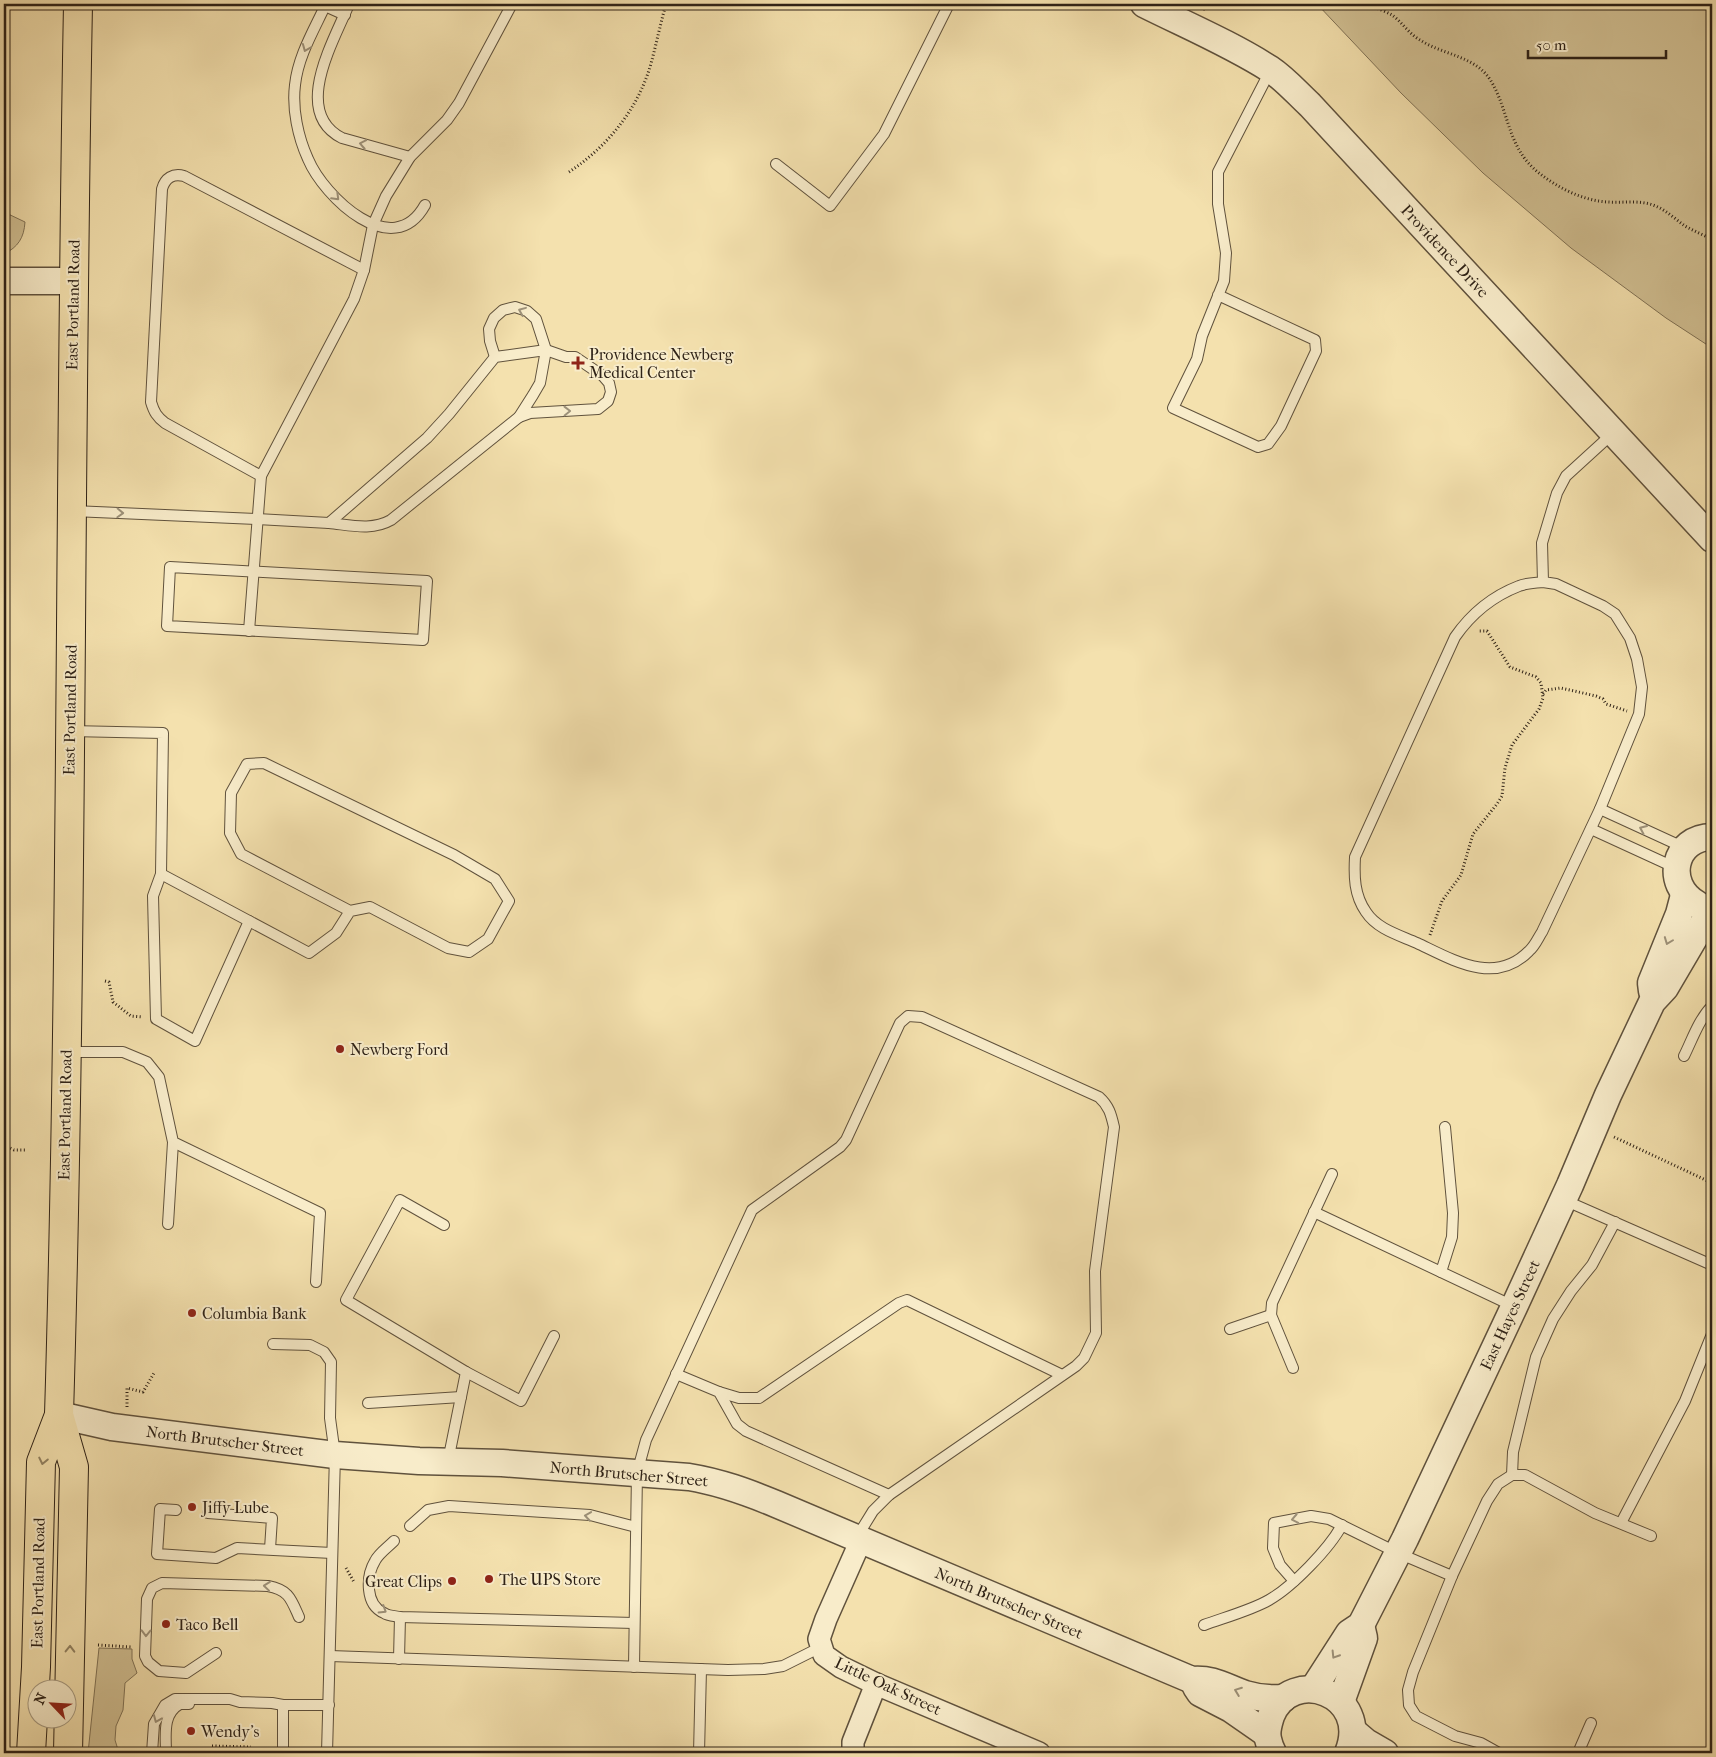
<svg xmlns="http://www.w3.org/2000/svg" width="1716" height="1757" font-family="'IM FELL French Canon',serif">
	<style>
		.green { fill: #d2c194; stroke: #807256 }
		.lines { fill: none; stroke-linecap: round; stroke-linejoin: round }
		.service-casing { stroke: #60523d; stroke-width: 12 }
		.minor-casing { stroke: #60523d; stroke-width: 24 }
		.tertiary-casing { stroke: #60523d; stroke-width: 29 }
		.trunk-casing { stroke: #2e2217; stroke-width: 30 }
		.path { stroke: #2e2217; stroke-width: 3; stroke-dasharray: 1 2.5; stroke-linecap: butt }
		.service { stroke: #f8ecca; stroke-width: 10 }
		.minor { stroke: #f8ecca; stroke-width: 21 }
		.tertiary { stroke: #f8ecca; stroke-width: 26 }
		.trunk { stroke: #f4e1ae; stroke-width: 28 }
		.oneway { stroke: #9d9179 }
		.oneway2 { stroke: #918262 }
		.poi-dot { fill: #8f2418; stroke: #f8ecca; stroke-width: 2 }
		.labels { text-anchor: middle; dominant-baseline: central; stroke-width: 4; stroke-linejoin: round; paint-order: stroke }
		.street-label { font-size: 16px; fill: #2e2217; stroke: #f8ecca }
		.poi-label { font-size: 16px; fill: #2e2217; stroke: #f8ecca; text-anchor: start }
	</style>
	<rect width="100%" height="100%" fill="#f4e1ae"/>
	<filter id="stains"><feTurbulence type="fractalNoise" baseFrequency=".004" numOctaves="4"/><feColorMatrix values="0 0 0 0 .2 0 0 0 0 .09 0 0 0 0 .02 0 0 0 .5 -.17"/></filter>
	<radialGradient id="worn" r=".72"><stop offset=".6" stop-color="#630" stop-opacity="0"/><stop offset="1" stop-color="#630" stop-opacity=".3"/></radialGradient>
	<g class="green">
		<path d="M1317 4H1712V348L1666 318 1571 248 1483 173 1401 93Z"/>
		<path d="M4 212 25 222C24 238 18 247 4 254Z"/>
		<path d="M99 1648 132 1649V1659L137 1673 125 1683 123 1710 116 1726 115 1740 119 1753H88Z"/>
	</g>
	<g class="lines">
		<g class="service-casing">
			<g id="service">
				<path d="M326 4C314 30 298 56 295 85 292 109 298 137 308 159 324 197 393 263 425 205"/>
				<path d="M349 4C334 41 291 112 342 138L410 157"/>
				<path d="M325 6 345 15"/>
				<path d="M776 164 830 206 884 134 949 4"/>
				<path d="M1218 295 1315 340 1316 351 1281 426 1268 444 1258 447 1173 408 1197 359 1202 336 1224 281 1226 253 1218 204V172L1270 71"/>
				<path d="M261 476 165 423C157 417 154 412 151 402L162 189C165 178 173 173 184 176L364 270"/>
				<path d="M73 511 257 519 329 523 427 438 449 414 495 357 546 350 566 357H575L603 376 609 383 611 392 608 401 598 409 530 413 519 417"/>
				<path d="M329 523C350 525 372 531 391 520L519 417 533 395 540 383 546 350 536 319 527 311 515 307 503 310 494 318 489 329 490 341 495 357"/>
				<path d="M170 567 427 581 423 640 167 626Z"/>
				<path d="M1543 582C1535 583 1526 583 1519 586 1493 596 1471 614 1455 637L1355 857C1354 876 1354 895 1366 912 1377 929 1399 935 1417 943 1453 960 1495 986 1529 951 1535 946 1538 938 1542 932L1600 809 1639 714 1642 687 1637 659 1630 638 1615 614 1603 606 1556 584 1543 582 1542 543 1557 493 1566 476 1612 434"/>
				<path d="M249 631 261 476 354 299 364 270 373 225 386 196 410 157 447 120 459 103 512 4"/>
				<path d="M70 731 163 733 161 874 309 953 336 933 350 911 370 907 448 948 469 952 488 939 509 901 495 879 454 855 264 763 247 764 231 793 230 833 241 854 350 911"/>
				<path d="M1600 809 1685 848"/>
				<path d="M1591 829 1676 868"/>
				<path d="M161 874 153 896 156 1019 195 1041 249 921"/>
				<path d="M67 1052H123L147 1062 159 1077 173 1142 320 1213 316 1282"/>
				<path d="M1684 1056C1692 1040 1699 1019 1712 1006"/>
				<path d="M1564 1200 1712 1265"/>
				<path d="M1314 1212 1513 1306"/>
				<path d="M168 1224 173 1142"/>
				<path d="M444 1225 400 1200 346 1300 466 1372 448 1461"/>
				<path d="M1441 1272 1452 1237 1453 1213 1445 1127"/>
				<path d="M1230 1329 1271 1315"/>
				<path d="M273 1344 310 1345 324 1352 331 1362 330 1418 335 1455 327 1753"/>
				<path d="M1293 1368 1271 1315 1272 1303 1332 1174"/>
				<path d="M466 1372 521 1401 554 1336"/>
				<path d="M676 1374 719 1392 737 1424 746 1431 889 1495"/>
				<path d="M719 1392 739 1398H759L899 1303 907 1300 1062 1375"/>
				<path d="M368 1403 461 1397"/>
				<path d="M1512 1475 1513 1452 1536 1357 1553 1319 1571 1291 1592 1265 1615 1222"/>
				<path d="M176 1510 160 1509 157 1554 216 1558 237 1548 332 1553"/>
				<path d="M208 1513 272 1518 270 1549"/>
				<path d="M1621 1523 1685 1401 1712 1334"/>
				<path d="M410 1526 428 1510 449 1506 590 1515 636 1527"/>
				<path d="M394 1541C388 1547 378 1554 375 1561 366 1576 365 1605 384 1613 388 1616 395 1616 400 1617L634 1623"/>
				<path d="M1294 1581 1280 1565 1273 1548 1274 1523 1311 1516 1329 1519 1398 1553 1452 1576"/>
				<path d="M1204 1625C1223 1618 1252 1610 1269 1600 1292 1587 1329 1549 1342 1525"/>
				<path d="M216 1653 186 1673 159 1671 148 1662 145 1656 147 1599 152 1588 162 1583 268 1586C289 1590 291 1599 299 1617"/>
				<path d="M330 1656 728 1670 764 1669 783 1666 821 1647"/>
				<path d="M399 1659 400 1617"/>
				<path d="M634 1667 637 1473 646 1440 752 1210 840 1147 846 1140 900 1023 908 1016 922 1017 1099 1097C1109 1106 1111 1114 1114 1127L1095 1271 1096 1333 1084 1358 1076 1366 889 1495 873 1511 857 1537"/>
				<path d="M152 1753 154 1724 165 1705 175 1699H230L240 1702 272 1703 283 1705H329"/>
				<path d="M166 1753C166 1735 162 1714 180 1704H189"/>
				<path d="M283 1753V1705"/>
				<path d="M699 1753 701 1669"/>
				<path d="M1499 1753 1481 1743 1455 1736 1416 1716 1409 1705 1408 1690 1413 1672 1452 1576 1487 1501 1498 1484 1512 1475H1525L1595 1513 1651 1536"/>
				<path d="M1578 1753 1591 1723"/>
			</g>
		</g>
		<g class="minor-casing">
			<g id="minor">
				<path d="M861 1540 826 1619 819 1639 824 1655 841 1667 876 1684 1039 1753"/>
				<path d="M853 1753V1742L876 1684"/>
			</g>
		</g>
		<g class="tertiary-casing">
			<g id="tertiary">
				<path d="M1144 4C1186 25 1231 44 1270 69 1285 79 1297 93 1310 105L1712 539"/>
				<path d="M4 281H74"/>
				<path d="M1697 904C1663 884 1674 837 1712 837"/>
				<path d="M1652 991 1651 983 1679 914 1684 895"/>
				<path d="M59 1415 112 1427 335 1455 419 1461 502 1463 689 1477C720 1482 747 1492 776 1504L1192 1680C1213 1678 1225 1687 1245 1694 1258 1698 1271 1699 1284 1698"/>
				<path d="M1196 1687 1200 1693 1231 1709 1267 1734"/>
				<path d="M1313 1689 1349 1633 1361 1625 1405 1539 1514 1307 1570 1185 1608 1095 1652 1002 1665 988 1712 908"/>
				<path d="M1341 1702 1364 1638 1361 1625"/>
				<path d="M1353 1731 1366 1742 1385 1753"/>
				<path d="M1273 1753C1271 1749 1269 1744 1268 1739 1266 1731 1269 1723 1271 1716 1291 1665 1372 1693 1348 1753"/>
			</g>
		</g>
		<g class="trunk-casing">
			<g id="trunk">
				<path d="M31 1753 36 1667 41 1462 59 1415"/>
				<path d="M68 1753 74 1467 59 1415C73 945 69 474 78 4"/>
			</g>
		</g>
		<g class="path">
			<path d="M1368 4C1375 8 1385 11 1392 15 1402 22 1409 34 1420 40 1443 55 1476 56 1491 81 1510 113 1507 148 1539 173 1558 188 1584 201 1608 202 1623 203 1639 200 1653 205 1665 209 1675 219 1685 226 1694 231 1703 235 1712 239"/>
			<path d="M1203 10 1206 4"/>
			<path d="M569 172C607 147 637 110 650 67 656 46 660 25 666 4"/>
			<path d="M1543 694 1546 690 1561 688 1596 696 1603 699 1606 704 1627 711"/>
			<path d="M1430 935 1442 901 1461 875 1473 834 1497 804 1502 796 1505 768 1512 745 1539 709 1543 698 1541 683 1536 677 1510 667 1487 631H1478"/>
			<path d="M105 981 109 982 113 1002 131 1016 143 1017"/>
			<path d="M1614 1137 1712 1183"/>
			<path d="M4 1145 14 1150H25"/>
			<path d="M127 1407V1388L143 1392 154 1373"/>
			<path d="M346 1568 354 1582"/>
			<path d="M98 1645 132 1647"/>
			<path d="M212 1746 251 1747"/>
		</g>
		<use href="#service" class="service"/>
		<use href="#minor" class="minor"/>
		<use href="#tertiary" class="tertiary"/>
		<use href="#trunk" class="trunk"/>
	</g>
	<defs><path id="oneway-chevron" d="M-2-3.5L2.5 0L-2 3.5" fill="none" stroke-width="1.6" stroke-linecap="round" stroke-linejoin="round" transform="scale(1.25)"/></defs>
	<g class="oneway">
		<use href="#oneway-chevron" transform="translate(306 48) rotate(112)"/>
		<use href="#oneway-chevron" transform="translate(363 144) rotate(-169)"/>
		<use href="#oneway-chevron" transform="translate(336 197) rotate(45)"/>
		<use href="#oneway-chevron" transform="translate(522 311) rotate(-158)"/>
		<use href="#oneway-chevron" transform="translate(567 411) rotate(-1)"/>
		<use href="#oneway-chevron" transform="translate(120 513) rotate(2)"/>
		<use href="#oneway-chevron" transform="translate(1643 829) rotate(-156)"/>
		<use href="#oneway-chevron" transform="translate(1668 941) rotate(111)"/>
		<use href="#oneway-chevron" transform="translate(588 1516) rotate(-172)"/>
		<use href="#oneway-chevron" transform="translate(1295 1519) rotate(169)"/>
		<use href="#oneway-chevron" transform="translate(267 1586) rotate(-174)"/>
		<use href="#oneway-chevron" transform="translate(383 1610) rotate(32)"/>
		<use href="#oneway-chevron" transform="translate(146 1633) rotate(91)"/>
		<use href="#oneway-chevron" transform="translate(1335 1655) rotate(122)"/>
		<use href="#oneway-chevron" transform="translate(1238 1691) rotate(-159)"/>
		<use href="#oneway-chevron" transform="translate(157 1719) rotate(113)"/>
	</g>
	<g class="oneway2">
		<use href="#oneway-chevron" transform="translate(43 1461) rotate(102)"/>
		<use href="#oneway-chevron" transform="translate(70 1649) rotate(-89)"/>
	</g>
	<g class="poi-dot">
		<path d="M575.5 355.5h5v5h5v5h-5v5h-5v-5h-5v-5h5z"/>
		<circle cx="340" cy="1049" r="5"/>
		<circle cx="192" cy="1313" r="5"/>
		<circle cx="192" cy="1507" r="5"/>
		<circle cx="489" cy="1579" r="5"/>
		<circle cx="452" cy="1581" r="5"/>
		<circle cx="166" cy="1624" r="5"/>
		<circle cx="191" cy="1731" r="5"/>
	</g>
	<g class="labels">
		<g class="street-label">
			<text transform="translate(1445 251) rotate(47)">Providence Drive</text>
			<text transform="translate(73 305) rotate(-89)">East Portland Road</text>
			<text transform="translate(70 710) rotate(-89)">East Portland Road</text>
			<text transform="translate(65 1115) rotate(-89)">East Portland Road</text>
			<text transform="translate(1510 1315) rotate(-65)">East Hayes Street</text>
			<text transform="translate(225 1441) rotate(7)">North Brutscher Street</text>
			<text transform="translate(629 1474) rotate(5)">North Brutscher Street</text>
			<text transform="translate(38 1583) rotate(-89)">East Portland Road</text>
			<text transform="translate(1009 1603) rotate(23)">North Brutscher Street</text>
			<text transform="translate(888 1686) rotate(25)">Little Oak Street</text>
		</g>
		<g class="poi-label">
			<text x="589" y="354">Providence Newberg<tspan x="589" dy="18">Medical Center</tspan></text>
			<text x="350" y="1049">Newberg Ford</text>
			<text x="202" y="1313">Columbia Bank</text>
			<text x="202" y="1507">Jiffy Lube</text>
			<text x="499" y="1579">The UPS Store</text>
			<text x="442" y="1581" text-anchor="end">Great Clips</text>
			<text x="176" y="1624">Taco Bell</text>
			<text x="201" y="1731">Wendy's</text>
		</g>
	</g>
	<rect width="1716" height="1757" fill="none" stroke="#f4e1ae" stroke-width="20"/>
	<rect x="5" y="5" width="1706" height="1747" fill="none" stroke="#2e2217" stroke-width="2.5"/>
	<rect x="10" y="10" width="1696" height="1737" fill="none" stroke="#2e2217"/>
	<g transform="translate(52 1704) rotate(295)"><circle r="24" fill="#f8ecca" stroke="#a79b82"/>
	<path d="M0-4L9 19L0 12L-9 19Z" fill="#8f2418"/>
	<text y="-8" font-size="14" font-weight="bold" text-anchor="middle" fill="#2e2217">N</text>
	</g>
	<path d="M1528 50v8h138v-8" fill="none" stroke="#2e2217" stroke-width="2.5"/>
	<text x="1536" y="50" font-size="15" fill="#2e2217" stroke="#f8ecca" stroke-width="4" paint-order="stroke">50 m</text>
	<rect width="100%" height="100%" filter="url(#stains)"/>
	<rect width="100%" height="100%" fill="url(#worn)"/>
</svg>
